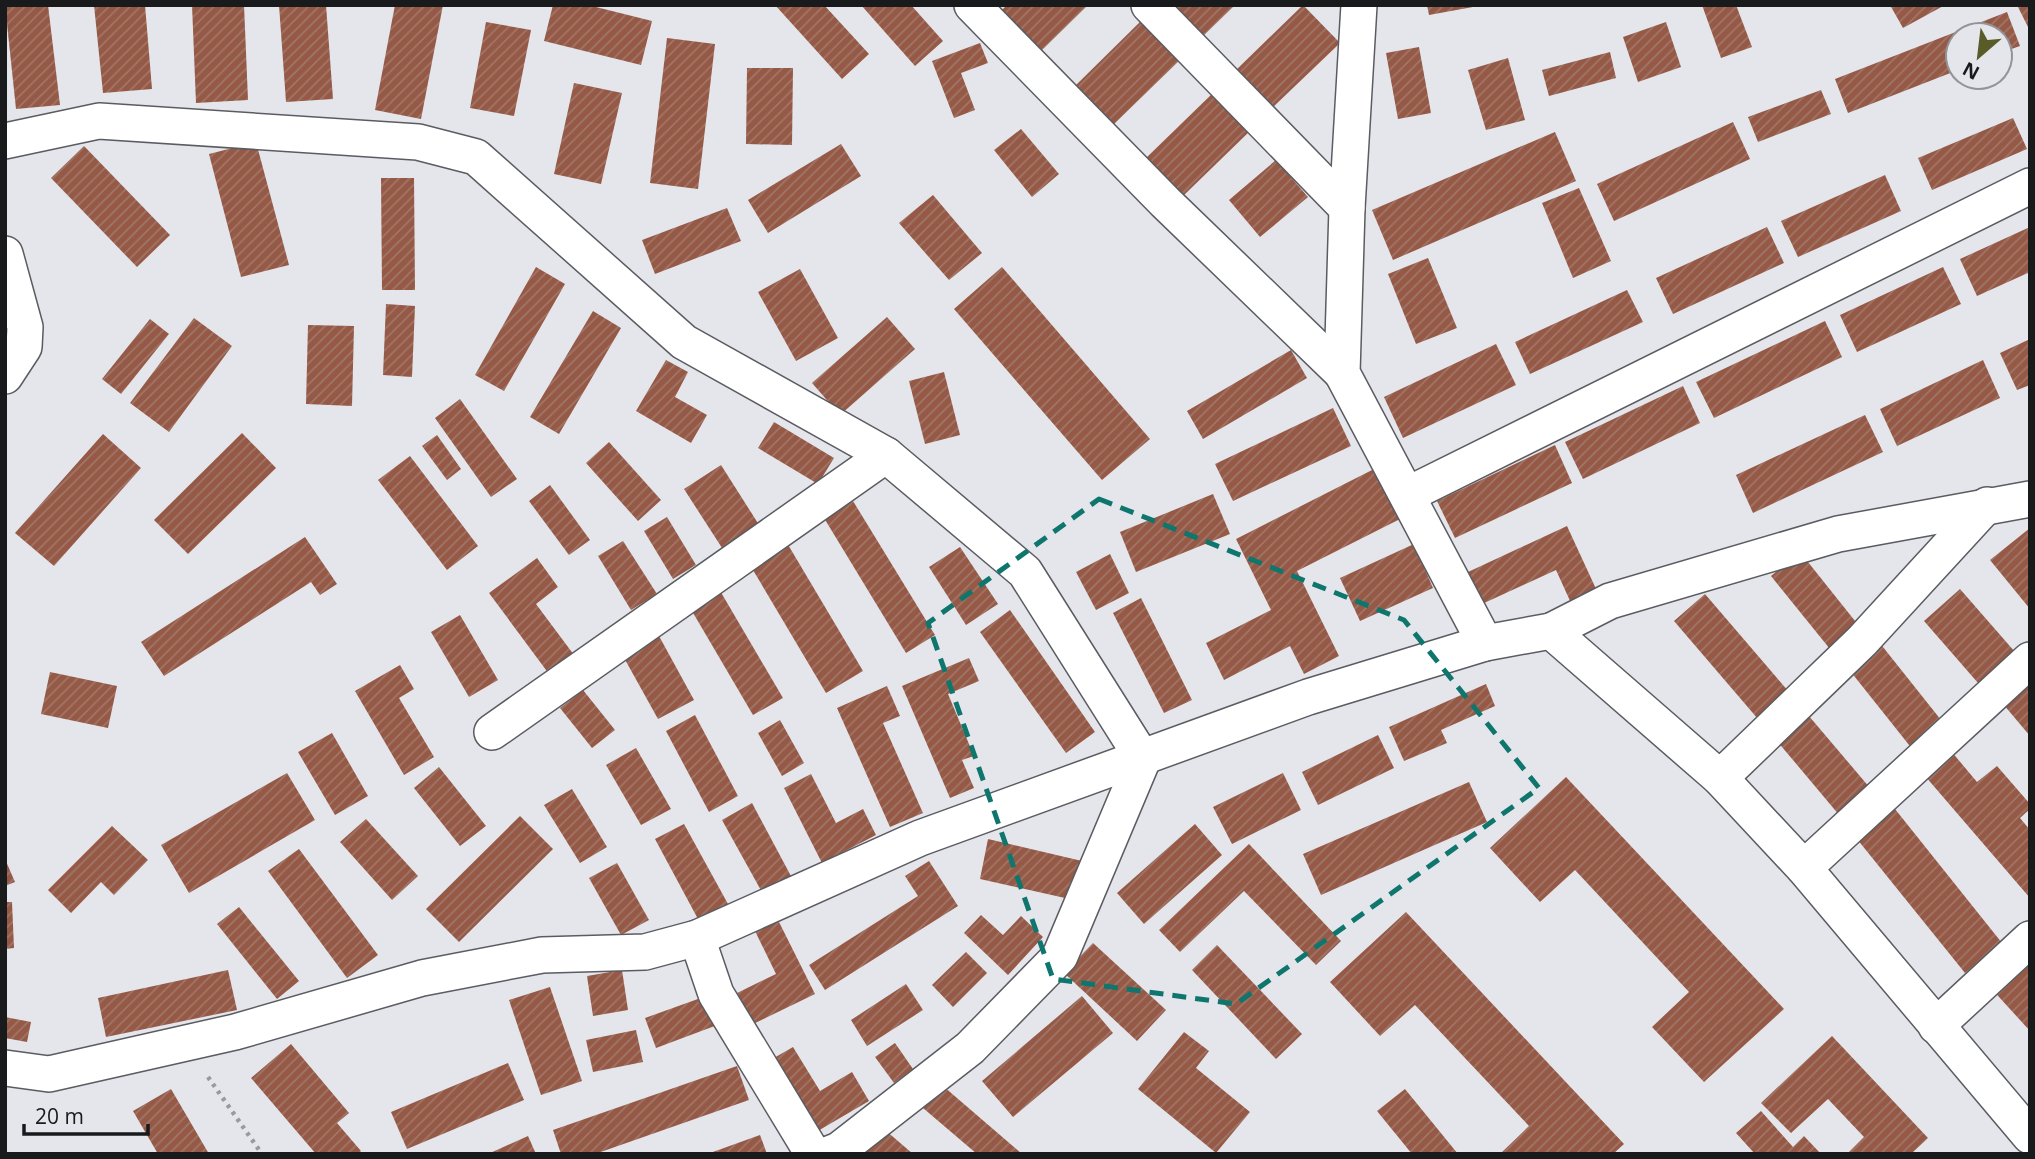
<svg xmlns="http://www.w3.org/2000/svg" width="2035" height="1159" font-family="'Open Sans',sans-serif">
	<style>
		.building { fill: url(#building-hatch) }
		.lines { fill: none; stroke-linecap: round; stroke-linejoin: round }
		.minor-casing { stroke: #5b5c61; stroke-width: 38 }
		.path { stroke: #999a9e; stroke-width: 4.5; stroke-dasharray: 3.5 5; stroke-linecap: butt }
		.minor { stroke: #fff; stroke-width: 35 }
		.marked { fill: none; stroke: #0f766e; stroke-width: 5; stroke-dasharray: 14 9; stroke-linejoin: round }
	</style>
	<defs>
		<pattern id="building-hatch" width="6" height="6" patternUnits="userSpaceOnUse" patternTransform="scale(1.75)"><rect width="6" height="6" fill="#955946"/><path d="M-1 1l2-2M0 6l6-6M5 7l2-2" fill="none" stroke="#a07669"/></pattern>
	</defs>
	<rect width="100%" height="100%" fill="#e5e6eb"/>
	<g class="building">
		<path d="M5 5H48L60 105 16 109Z"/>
		<path d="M94 5H145L152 89 103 93Z"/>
		<path d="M192 5H244L248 100 196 103Z"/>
		<path d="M279 5H326L333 99 286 102Z"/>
		<path d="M395 5H443L421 119 375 110Z"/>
		<path d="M553 5H588L652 21 641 65 544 41Z"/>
		<path d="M775 5H824L869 54 842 79Z"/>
		<path d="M861 5H911L943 41 915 66Z"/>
		<path d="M1007 5H1088L1039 53 999 13Z"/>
		<path d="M1166 5H1235L1199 40Z"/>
		<path d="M1303 5 1340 43 1269 111 1233 73Z"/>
		<path d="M1427 5H1473V7L1429 15Z"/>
		<path d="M1702 5H1736L1752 47 1721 58Z"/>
		<path d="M1890 5H1945L1903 28Z"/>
		<path d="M2017 5H2030V31Z"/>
		<path d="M2007 12 2020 46 2000 53V35H1958V70L1848 113 1835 79Z"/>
		<path d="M1144 18 1183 57 1111 127 1073 88Z"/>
		<path d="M486 22 531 30 514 116 470 108Z"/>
		<path d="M1666 22 1681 67 1638 82 1623 37Z"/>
		<path d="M667 38 715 44 698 189 650 183Z"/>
		<path d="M980 43 988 63 961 73 975 110 954 118 932 61Z"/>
		<path d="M1419 47 1431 113 1398 119 1386 53Z"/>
		<path d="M1610 52 1616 78 1549 96 1542 70Z"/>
		<path d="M1508 58 1525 120 1486 130 1468 70Z"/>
		<path d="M747 68H793L792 145 746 144Z"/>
		<path d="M574 83 622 93 601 184 554 174Z"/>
		<path d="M1821 90 1831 114 1758 142 1748 117Z"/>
		<path d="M1214 92 1251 130 1181 198 1144 160Z"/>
		<path d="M2013 118 2027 149 1932 190 1918 158Z"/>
		<path d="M1733 122 1750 159 1614 221 1597 184Z"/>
		<path d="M1021 129 1059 174 1032 197 994 150Z"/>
		<path d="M1555 132 1576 181 1393 260 1372 210Z"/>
		<path d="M256 142 289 265 241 277 209 154Z"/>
		<path d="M841 144 861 176 768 233 748 200Z"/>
		<path d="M84 146 170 235 137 267 51 178Z"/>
		<path d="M1276 160 1308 197 1260 237 1229 200Z"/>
		<path d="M1885 175 1901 211 1798 257 1781 221Z"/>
		<path d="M381 178H414L415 290H382Z"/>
		<path d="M1579 188 1611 261 1573 278 1542 203Z"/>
		<path d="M933 195 982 253 949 280 899 223Z"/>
		<path d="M727 208 741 241 655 274 642 240Z"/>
		<path d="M1767 227 1784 263 1673 314 1656 278Z"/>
		<path d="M2030 227V272L1977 296 1960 259Z"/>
		<path d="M1428 258 1457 328 1416 344 1388 274Z"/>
		<path d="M536 267 565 284 504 391 475 375Z"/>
		<path d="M1002 267 1150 439 1102 480 954 309Z"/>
		<path d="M1943 267 1961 304 1857 352 1840 315Z"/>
		<path d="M800 269 838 338 796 361 758 292Z"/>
		<path d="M1627 290 1643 322 1530 374 1515 342Z"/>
		<path d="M386 304 415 306 412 377 383 375Z"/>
		<path d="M593 311 621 328 559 434 530 417Z"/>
		<path d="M887 317 915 349 840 415 812 383Z"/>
		<path d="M194 318 232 346 169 432 130 403Z"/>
		<path d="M150 319 169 334 121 394 102 379Z"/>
		<path d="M1825 321 1842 357 1714 418 1696 382Z"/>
		<path d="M308 325 354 326 352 406 306 404Z"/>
		<path d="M2030 339V385L2017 390 2000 353Z"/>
		<path d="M1496 344 1516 385 1403 438 1384 397Z"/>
		<path d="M1291 350 1307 378 1203 439 1187 411Z"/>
		<path d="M666 360 688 372 675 397 707 415 691 443 636 411Z"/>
		<path d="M1983 360 2000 398 1897 446 1880 409Z"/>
		<path d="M944 372 960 435 925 444 909 381Z"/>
		<path d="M1683 386 1700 423 1583 479 1565 442Z"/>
		<path d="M460 399 517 479 491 497 435 418Z"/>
		<path d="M1333 408 1351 446 1233 501 1215 464Z"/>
		<path d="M1865 415 1883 452 1753 513 1736 475Z"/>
		<path d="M774 422 834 458 818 484 758 448Z"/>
		<path d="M242 433 276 468 188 554 154 520Z"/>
		<path d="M103 434 141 468 54 566 15 533Z"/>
		<path d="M437 435 461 469 447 480 422 446Z"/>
		<path d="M609 442 661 500 638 521 586 463Z"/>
		<path d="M1555 445 1572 483 1455 538 1437 501Z"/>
		<path d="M410 456 478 546 447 570 378 480Z"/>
		<path d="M721 465 761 528 724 551 684 489Z"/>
		<path d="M1376 468 1402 518 1297 571 1339 656 1304 674 1290 646 1224 680 1206 643 1271 610 1236 539Z"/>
		<path d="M550 485 590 540 569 555 529 501Z"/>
		<path d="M1213 494 1230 534 1136 572 1120 532Z"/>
		<path d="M853 501 935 635 906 653 824 518Z"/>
		<path d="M667 517 696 565 673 579 644 531Z"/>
		<path d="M1567 526 1597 591 1571 603 1556 570 1482 604 1468 572Z"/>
		<path d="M2030 528V609L1990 560Z"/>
		<path d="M305 537 337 584 320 595 311 582 164 676 141 642Z"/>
		<path d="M623 541 657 594 631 610 598 556Z"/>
		<path d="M787 543 863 671 826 693 750 565Z"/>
		<path d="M1414 544 1433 588 1360 621 1340 578Z"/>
		<path d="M960 547 998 604 966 625 929 567Z"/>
		<path d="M1800 552 1863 631 1834 654 1771 576Z"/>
		<path d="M1110 554 1129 593 1096 610 1076 572Z"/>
		<path d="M537 558 558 587 536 604 574 655 549 674 489 593Z"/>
		<path d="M719 589 783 698 753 715 689 606Z"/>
		<path d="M1960 589 2022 660 1985 691 1924 621Z"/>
		<path d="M1705 594 1795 699 1764 726 1674 621Z"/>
		<path d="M1141 598 1192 700 1164 713 1113 613Z"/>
		<path d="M1010 610 1095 732 1066 753 980 632Z"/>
		<path d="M460 615 498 680 469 697 431 632Z"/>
		<path d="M659 636 694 700 658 719 623 656Z"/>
		<path d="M1875 637 1949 730 1917 755 1843 662Z"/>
		<path d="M969 658 979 681 948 694 974 756 962 760 974 788 950 798 902 686Z"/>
		<path d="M400 665 414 689 399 698 434 757 404 775 355 691Z"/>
		<path d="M2030 671V736L1998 698Z"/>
		<path d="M50 672 117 686 108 728 41 714Z"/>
		<path d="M1486 684 1495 706 1441 730 1447 743 1404 761 1389 727Z"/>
		<path d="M887 686 900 716 883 723 923 813 890 827 837 708Z"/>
		<path d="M583 690 615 730 592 748 560 708Z"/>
		<path d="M1803 709 1876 795 1845 822 1772 735Z"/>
		<path d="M695 715 738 796 709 812 666 731Z"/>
		<path d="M780 720 804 763 782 776 758 733Z"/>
		<path d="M332 733 368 796 335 815 298 752Z"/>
		<path d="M1378 735 1394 768 1318 805 1302 772Z"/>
		<path d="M1946 745 1977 782 1997 766 2030 804V809L2020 818 2030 830V898L1919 769Z"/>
		<path d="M636 748 671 809 641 825 606 765Z"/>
		<path d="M439 767 486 826 460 846 414 788Z"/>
		<path d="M287 773 315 820 189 893 161 845Z"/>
		<path d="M1283 773 1301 810 1232 844 1213 807Z"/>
		<path d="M811 774 836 823 863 809 876 835 822 863 784 788Z"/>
		<path d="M1566 777 1784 1009 1704 1082 1652 1027 1689 992 1575 870 1540 902 1490 848Z"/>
		<path d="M1469 782 1487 822 1321 895 1303 854Z"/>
		<path d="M572 789 607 847 580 863 544 805Z"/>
		<path d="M752 803 792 878 763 894 722 820Z"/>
		<path d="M1895 809 2002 943 1965 973 1857 839Z"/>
		<path d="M520 816 553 849 459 942 426 909Z"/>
		<path d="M366 819 418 876 392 900 340 842Z"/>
		<path d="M684 824 728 904 698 919 655 839Z"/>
		<path d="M1195 824 1222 855 1144 924 1117 893Z"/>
		<path d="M112 826 148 860 114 895 101 882 71 913 48 890Z"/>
		<path d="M988 839 1082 861 1074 900 980 879Z"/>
		<path d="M1249 844 1341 941 1316 965 1244 891 1180 952 1159 930Z"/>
		<path d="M299 849 378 955 347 978 268 871Z"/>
		<path d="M5 859 15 882 5 886Z"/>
		<path d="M929 861 958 906 825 990 809 965 918 896 905 876Z"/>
		<path d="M617 863 649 920 621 935 589 878Z"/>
		<path d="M5 902H12L14 948 5 949Z"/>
		<path d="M239 907 299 981 277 999 217 924Z"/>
		<path d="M1406 912 1624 1144 1613 1154H1500L1529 1126 1415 1005 1380 1036 1330 982Z"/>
		<path d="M981 915 1003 935 1021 916 1043 937 1008 975 964 933Z"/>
		<path d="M778 920 815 994 749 1026 733 995 776 974 755 931Z"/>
		<path d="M1093 943 1166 1010 1137 1041 1064 973Z"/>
		<path d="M1217 945 1302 1034 1276 1059 1192 970Z"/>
		<path d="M966 952 987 973 953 1007 932 985Z"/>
		<path d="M2021 958 2030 968V1031L1989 986Z"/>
		<path d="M228 970 237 1010 106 1037 98 998Z"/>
		<path d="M622 970 628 1010 593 1016 587 976Z"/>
		<path d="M906 984 923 1010 867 1046 851 1020Z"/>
		<path d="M550 987 582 1081 541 1095 509 1000Z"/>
		<path d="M709 995 720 1024 656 1048 645 1018Z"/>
		<path d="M1082 996 1113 1033 1013 1117 982 1081Z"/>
		<path d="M5 1017 31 1022 27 1042 5 1038Z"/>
		<path d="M636 1030 643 1062 593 1072 586 1040Z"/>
		<path d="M1184 1032 1209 1051 1196 1068 1250 1112 1216 1153 1138 1089Z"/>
		<path d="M1832 1036 1928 1138 1911 1154H1847L1864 1137 1828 1099 1791 1133 1761 1103Z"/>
		<path d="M895 1043 913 1069 894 1083 875 1057Z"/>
		<path d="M291 1044 349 1113 337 1123 361 1151 358 1154H316L251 1078Z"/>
		<path d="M793 1047 820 1091 852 1072 869 1101 811 1135 767 1062Z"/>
		<path d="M508 1063 524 1100 407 1149 391 1112Z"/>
		<path d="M737 1066 749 1100 595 1154H561L553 1130Z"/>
		<path d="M943 1086 1022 1154H977L923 1108Z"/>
		<path d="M171 1089 209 1154H158L133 1111Z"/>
		<path d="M1405 1089 1458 1154H1412L1377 1111Z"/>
		<path d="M1761 1111 1793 1147 1804 1136 1821 1154H1755L1736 1133Z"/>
		<path d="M884 1129 913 1154H864Z"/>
		<path d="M760 1135 767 1154H710V1153Z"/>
		<path d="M528 1136 536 1154H488Z"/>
	</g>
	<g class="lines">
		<g class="minor-casing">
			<g id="minor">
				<path d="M972 5 1165 202 1342 373"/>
				<path d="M1149 5 1347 208"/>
				<path d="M1359 5 1347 208 1342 373 1485 643"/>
				<path d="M5 141 99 121 418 142 476 157 684 342 886 455 1025 572 1143 759 1060 956 970 1048 839 1150 829 1154"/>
				<path d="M5 254 25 327 24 347 5 376"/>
				<path d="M1407 495 2030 186"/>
				<path d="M1551 631 1720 778 1804 868 2030 1136"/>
				<path d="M492 732 886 455"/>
				<path d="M1720 778 1862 641 1987 505"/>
				<path d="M1804 868 2030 660"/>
				<path d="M697 938 716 994 813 1154"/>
				<path d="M1936 1026 2030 939"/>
				<path d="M5 1068 49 1074 235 1032 422 978 542 955 645 952 697 938 920 838 1308 697 1485 643 1551 631 1610 601 1838 534 2030 499"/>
			</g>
		</g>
		<path class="path" d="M208 1077 262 1154"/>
		<use href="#minor" class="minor"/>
	</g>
	<path class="marked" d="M1099 499 1404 620 1539 788 1236 1004 1053 979 928 623Z"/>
	<rect width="2035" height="1159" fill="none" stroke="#191a1c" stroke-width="14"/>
	<g transform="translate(1979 56) rotate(208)"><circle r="33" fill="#e5e6eb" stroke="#939498" stroke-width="2"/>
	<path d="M0-5L12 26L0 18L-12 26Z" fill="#595b29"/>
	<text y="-10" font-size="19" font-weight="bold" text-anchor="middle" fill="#191a1c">N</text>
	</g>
	<path d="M24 1124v10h124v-10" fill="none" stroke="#191a1c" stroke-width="3.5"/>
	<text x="35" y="1124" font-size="21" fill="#191a1c" stroke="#e5e6eb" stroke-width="5" paint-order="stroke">20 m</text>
</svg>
